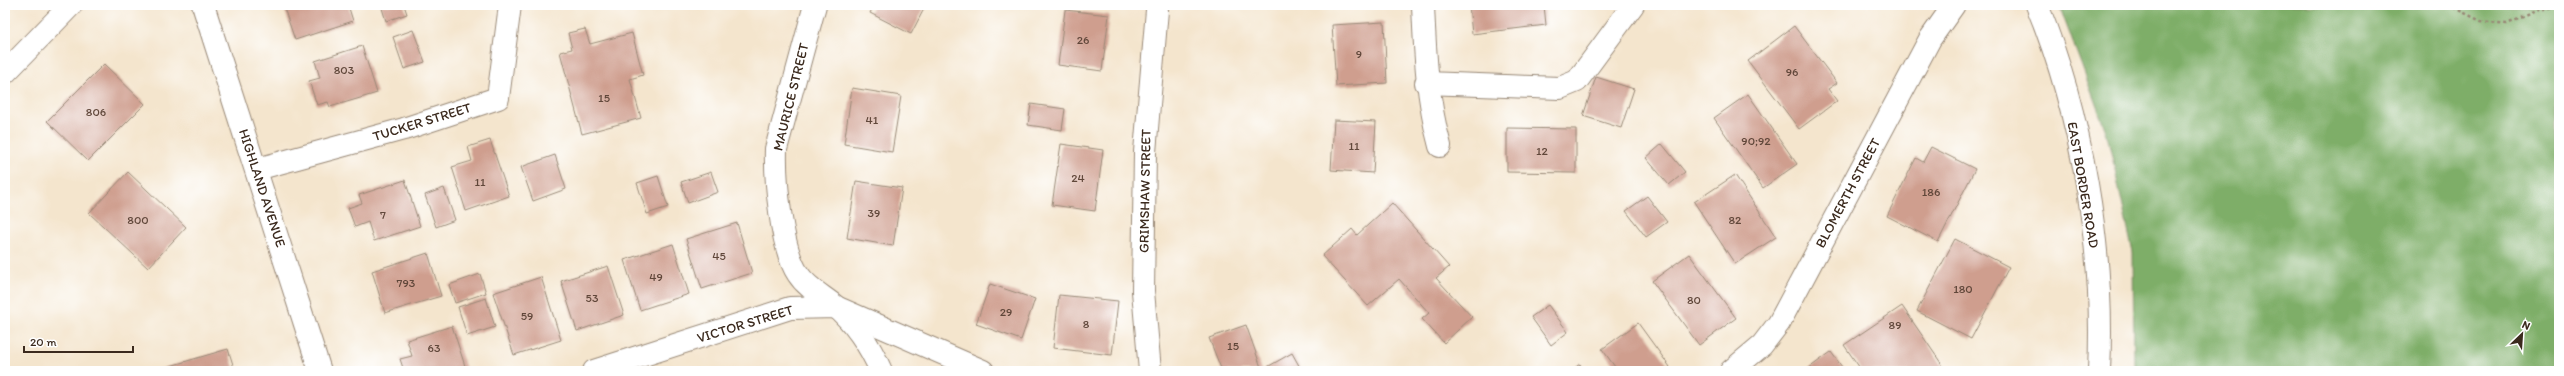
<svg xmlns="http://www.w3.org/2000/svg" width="2564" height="376" font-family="Itim,sans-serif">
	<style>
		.forest { fill: #7eae68; stroke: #5c6c43 }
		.building { fill: #cf9e8e }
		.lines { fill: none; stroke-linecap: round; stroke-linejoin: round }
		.minor-casing { stroke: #988876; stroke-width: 24 }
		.major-casing { stroke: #988876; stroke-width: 24 }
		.path { stroke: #988876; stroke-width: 2.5; stroke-dasharray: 3 3; stroke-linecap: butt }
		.minor { stroke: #fff; stroke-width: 22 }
		.major { stroke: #fff; stroke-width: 22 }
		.labels { text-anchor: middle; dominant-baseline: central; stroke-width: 3.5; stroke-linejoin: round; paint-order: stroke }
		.number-label { font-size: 12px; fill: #60473a }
		.street-label { font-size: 14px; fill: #3b2a1e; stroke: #fff }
	</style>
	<rect width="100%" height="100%" fill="#fff"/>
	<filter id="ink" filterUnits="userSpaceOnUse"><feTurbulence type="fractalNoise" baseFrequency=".025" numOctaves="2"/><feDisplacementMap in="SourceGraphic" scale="8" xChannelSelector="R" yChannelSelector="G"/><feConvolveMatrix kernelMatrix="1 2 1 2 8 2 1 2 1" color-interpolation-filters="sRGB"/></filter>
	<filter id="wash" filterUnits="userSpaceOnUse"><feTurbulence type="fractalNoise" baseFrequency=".012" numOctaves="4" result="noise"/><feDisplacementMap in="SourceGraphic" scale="16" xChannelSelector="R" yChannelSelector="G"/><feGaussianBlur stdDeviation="0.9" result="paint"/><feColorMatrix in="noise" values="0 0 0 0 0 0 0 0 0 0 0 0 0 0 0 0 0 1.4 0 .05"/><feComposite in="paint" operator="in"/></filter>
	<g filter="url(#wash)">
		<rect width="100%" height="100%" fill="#f4e5cd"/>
		<path class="forest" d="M2059 5H2559V371H2134L2133 253 2107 134Z"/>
		<g id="blocks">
			<g class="building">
				<path d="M283 5H348L353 21 295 40Z"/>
				<path d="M381 5H404L407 14 386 21Z"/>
				<path d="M874 5H926L911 34 870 13Z"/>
				<path d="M1469 5H1544L1546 25 1472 34Z"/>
				<path d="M1065 10 1109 15 1102 71 1058 65Z"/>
				<path d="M1384 22 1387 83 1336 86 1332 25Z"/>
				<path d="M1794 26 1837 83 1828 89 1837 101 1799 129 1748 61Z"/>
				<path d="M585 29 590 44 632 33 643 75 630 79 641 118 582 134 560 52 572 49 568 33Z"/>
				<path d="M413 30 425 62 404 69 393 37Z"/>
				<path d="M362 46 377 93 330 107 328 102 317 105 309 81 320 78 315 61Z"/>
				<path d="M104 64 145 104 88 161 47 121Z"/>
				<path d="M1596 77 1634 89 1621 128 1583 116Z"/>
				<path d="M852 88 901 96 892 152 844 144Z"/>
				<path d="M1748 94 1797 164 1763 188 1714 118Z"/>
				<path d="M1031 104 1065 109 1062 130 1028 125Z"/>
				<path d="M1334 120 1376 122 1373 173 1331 170Z"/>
				<path d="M1507 128 1576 129V173L1507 172Z"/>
				<path d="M490 140 509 196 466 211 452 167 472 161 468 147Z"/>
				<path d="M1061 144 1103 150 1095 211 1052 205Z"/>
				<path d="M1662 144 1685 172 1669 185 1646 158Z"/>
				<path d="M1931 147 1975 169 1938 242 1887 216 1916 158 1923 162Z"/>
				<path d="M555 155 566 189 533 201 521 167Z"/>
				<path d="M128 172 186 227 148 268 89 213Z"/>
				<path d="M711 172 718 192 688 203 681 182Z"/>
				<path d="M1735 175 1776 237 1735 264 1694 202Z"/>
				<path d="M658 176 668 207 647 214 637 183Z"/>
				<path d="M405 180 420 226 374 241 368 222 355 227 348 208 362 203 359 195Z"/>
				<path d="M856 181 902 188 893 246 847 238Z"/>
				<path d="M444 188 455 220 436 227 425 195Z"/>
				<path d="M1647 196 1667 222 1646 237 1626 211Z"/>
				<path d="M1392 203 1449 267 1436 278 1472 317 1444 343 1422 319 1429 313 1399 279 1368 306 1322 256 1352 229 1357 235Z"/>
				<path d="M737 223 752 273 702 289 686 239Z"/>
				<path d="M1955 239 2009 267 1971 339 1917 311Z"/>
				<path d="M673 244 689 294 640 310 624 260Z"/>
				<path d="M428 253 441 296 385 313 372 271Z"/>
				<path d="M1689 254 1736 318 1699 345 1652 281Z"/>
				<path d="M608 266 624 315 577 331 561 281Z"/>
				<path d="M480 274 486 293 455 303 449 285Z"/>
				<path d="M541 277 561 340 514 355 493 293Z"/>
				<path d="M990 284 1035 299 1021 340 976 324Z"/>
				<path d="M1059 295 1118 301 1112 355 1053 348Z"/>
				<path d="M486 298 495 327 467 336 458 307Z"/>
				<path d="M1548 305 1568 332 1551 345 1531 317Z"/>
				<path d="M1902 306 1943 366 1936 371H1862L1844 345Z"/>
				<path d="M1638 323 1670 367 1665 371H1618L1602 349Z"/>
				<path d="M1246 325 1262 370 1292 353 1302 371H1222L1209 338Z"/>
				<path d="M452 326 466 369 404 371 400 359 412 356 407 340Z"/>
				<path d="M228 349 235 371H153Z"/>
				<path d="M1831 352 1845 371H1805Z"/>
				<path d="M1580 364 1584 371H1570Z"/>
			</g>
		</g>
	</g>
	<g filter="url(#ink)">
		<use href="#blocks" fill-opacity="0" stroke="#988876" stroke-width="1"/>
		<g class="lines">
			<g class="minor-casing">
				<g id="minor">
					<path d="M815 5 776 149C775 179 781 249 798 274 807 288 823 296 835 306 856 324 870 346 881 371"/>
					<path d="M1423 5C1425 53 1427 99 1440 146"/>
					<path d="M2037 5C2082 115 2105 252 2099 371"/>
					<path d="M5 73 71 5"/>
					<path d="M1426 83 1560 88 1577 81 1633 5"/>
					<path d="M257 169 404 129 498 98 510 5"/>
					<path d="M594 371 790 308 836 307 983 371"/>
					<path d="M1150 371 1143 291 1145 152 1157 10"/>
					<path d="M1731 371 1762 345 1779 323 1930 39 1954 5"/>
				</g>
			</g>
			<g class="major-casing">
				<path id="major" d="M203 5 320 371"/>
			</g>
			<g class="path">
				<path d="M2143 5H2166"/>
				<path d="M2448 5 2481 21 2507 24 2539 10 2559 6"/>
				<path d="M2071 8 2102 5"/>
			</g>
			<use href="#minor" class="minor"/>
			<use href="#major" class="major"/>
		</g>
	</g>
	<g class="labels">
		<g class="number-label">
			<text x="1083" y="40">26</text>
			<text x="1359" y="54">9</text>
			<text x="344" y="70">803</text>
			<text x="1792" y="72">96</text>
			<text x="604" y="98">15</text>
			<text x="96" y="112">806</text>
			<text x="872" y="120">41</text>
			<text x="1756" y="141">90;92</text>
			<text x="1354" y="146">11</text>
			<text x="1542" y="151">12</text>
			<text x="1078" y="178">24</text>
			<text x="480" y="182">11</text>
			<text x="1931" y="192">186</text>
			<text x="874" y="213">39</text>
			<text x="383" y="215">7</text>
			<text x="138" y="220">800</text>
			<text x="1735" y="220">82</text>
			<text x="719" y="256">45</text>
			<text x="656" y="277">49</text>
			<text x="406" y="283">793</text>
			<text x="1963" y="289">180</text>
			<text x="592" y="298">53</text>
			<text x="1694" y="300">80</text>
			<text x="1006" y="312">29</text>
			<text x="527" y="316">59</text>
			<text x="1086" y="324">8</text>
			<text x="1895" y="325">89</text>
			<text x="1233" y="346">15</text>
			<text x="434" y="348">63</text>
		</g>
		<g class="street-label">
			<text transform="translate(791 97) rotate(-76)">MAURICE STREET</text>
			<text transform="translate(422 122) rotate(-17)">TUCKER STREET</text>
			<text transform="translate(2083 185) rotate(80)">EAST BORDER ROAD</text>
			<text transform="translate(262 188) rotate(72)">HIGHLAND AVENUE</text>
			<text transform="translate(1145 191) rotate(-89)">GRIMSHAW STREET</text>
			<text transform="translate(1848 193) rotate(-62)">BLOMERTH STREET</text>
			<text transform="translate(745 324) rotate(-17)">VICTOR STREET</text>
		</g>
	</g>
	<rect width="2564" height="376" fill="none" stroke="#fff" stroke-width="20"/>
	<g transform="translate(2522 334) rotate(25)" stroke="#ffffff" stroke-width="3" paint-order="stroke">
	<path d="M0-3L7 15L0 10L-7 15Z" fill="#3b2a1e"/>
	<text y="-6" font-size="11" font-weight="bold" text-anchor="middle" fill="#3b2a1e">N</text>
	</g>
	<path d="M24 346v6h109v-6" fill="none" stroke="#3b2a1e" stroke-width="2"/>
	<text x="30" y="346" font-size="12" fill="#3b2a1e" stroke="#ffffff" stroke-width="3" paint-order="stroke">20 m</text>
</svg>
